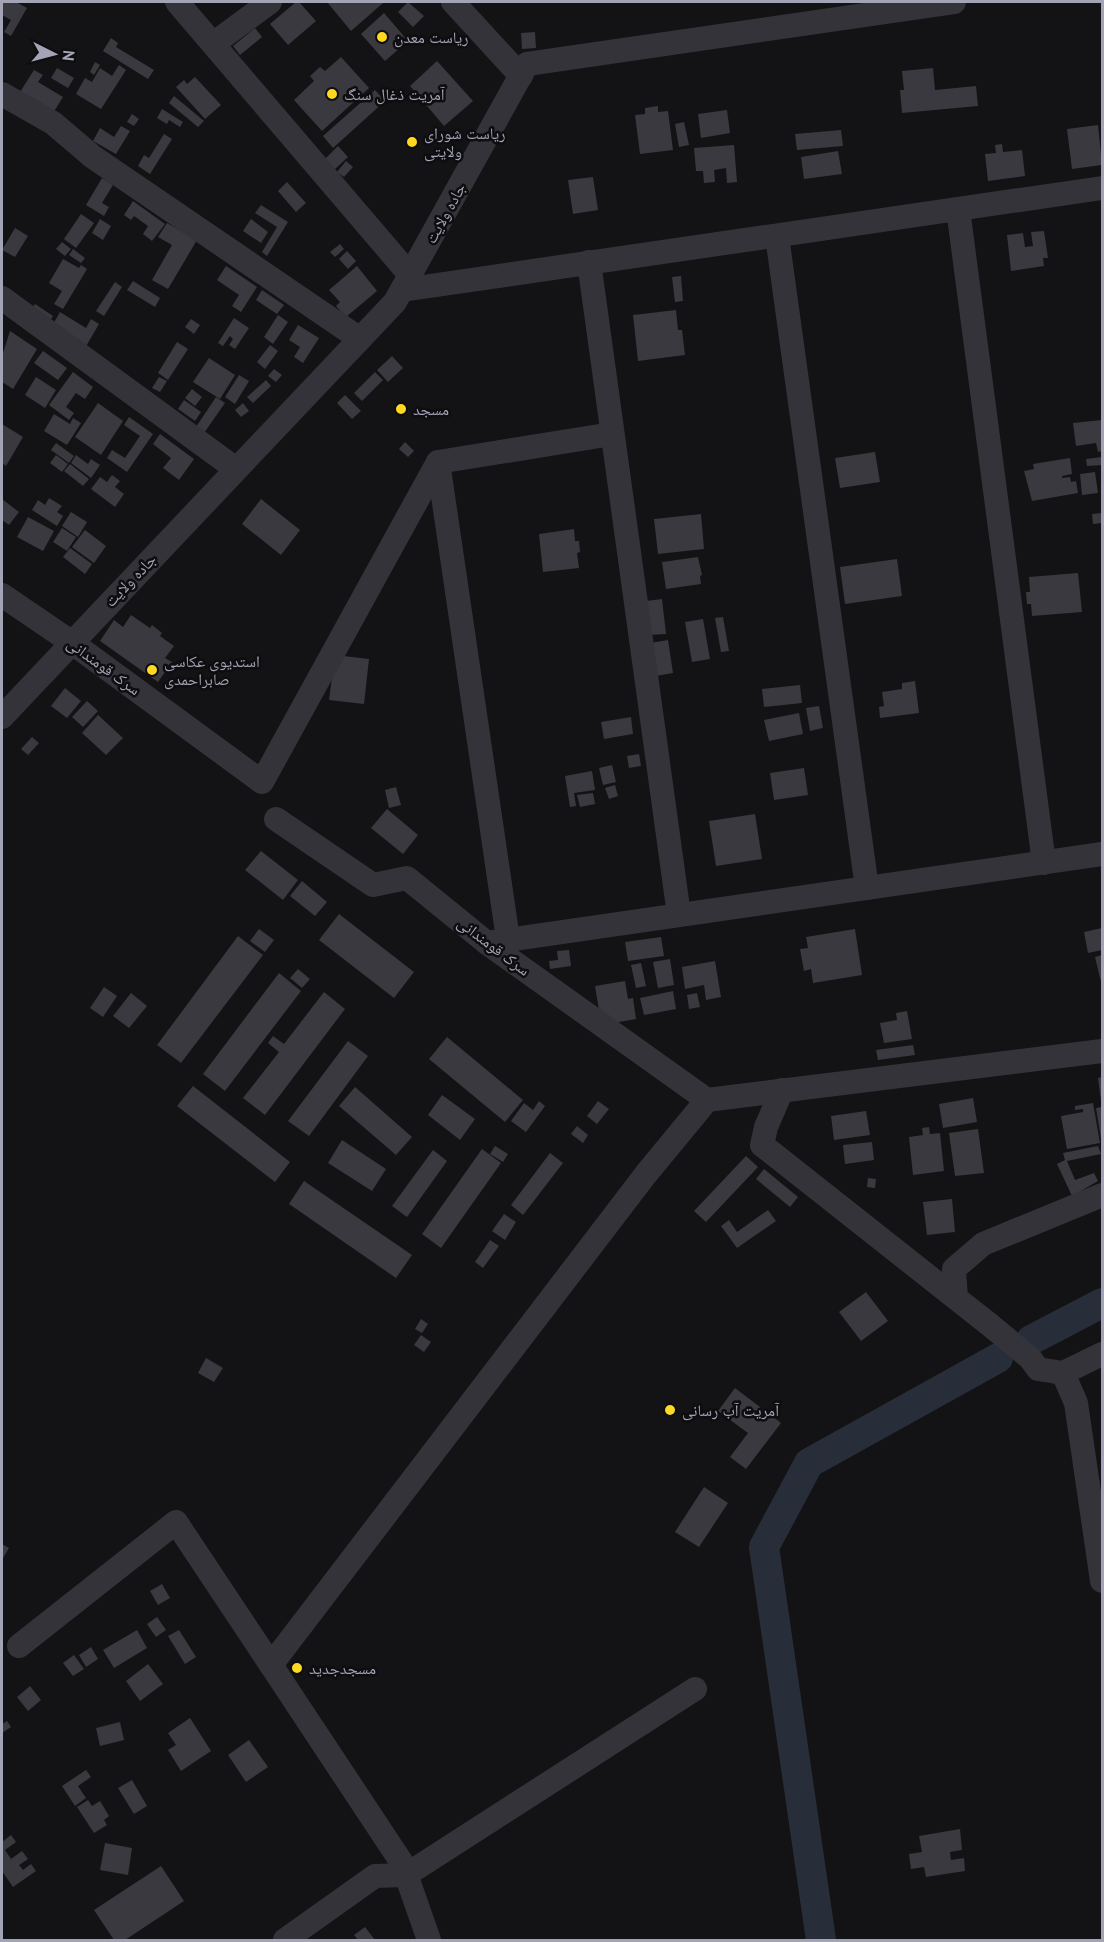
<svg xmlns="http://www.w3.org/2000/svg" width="1104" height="1942" font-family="'PT Sans','Noto Naskh Arabic',sans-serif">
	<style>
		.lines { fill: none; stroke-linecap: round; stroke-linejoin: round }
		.river { stroke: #282e39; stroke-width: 30 }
		.building { fill: #3a393f }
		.minor { stroke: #333339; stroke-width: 24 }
		.poi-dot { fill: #fed921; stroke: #0e0d0f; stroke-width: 2 }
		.labels { text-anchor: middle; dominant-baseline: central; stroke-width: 5; stroke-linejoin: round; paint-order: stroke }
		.poi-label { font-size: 16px; fill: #a3a5b6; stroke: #0e0d0f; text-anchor: start }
		.street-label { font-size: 16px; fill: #a3a5b6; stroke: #0e0d0f }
	</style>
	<rect width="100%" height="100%" fill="#131214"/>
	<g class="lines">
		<g class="river">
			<path d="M1031 1340 1102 1303"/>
			<path d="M821 1940 764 1547 809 1463 998 1358"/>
		</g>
	</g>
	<g class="building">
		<path d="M2 2H16L27 8 11 36 4 32 11 20 2 15Z"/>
		<path d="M296 2H299L316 21 288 45 270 24Z"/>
		<path d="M327 2H381L383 3 351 31Z"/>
		<path d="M408 2 424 16 413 27 398 12Z"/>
		<path d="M384 13 408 41 385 61 361 34Z"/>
		<path d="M255 28 262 37 240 55 233 46Z"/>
		<path d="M535 32 536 48 522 49 521 33Z"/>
		<path d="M111 38 118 43 116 47 154 70 148 79 103 51Z"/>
		<path d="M341 57 369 88 322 131 294 100 314 81 310 76 320 67 325 71Z"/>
		<path d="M437 61 473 101 444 126 410 86Z"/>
		<path d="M95 62 100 65 94 75 90 72Z"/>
		<path d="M119 65 126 70 101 109 76 94 85 78 92 82 100 68 112 76Z"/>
		<path d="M57 68 74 78 68 88 51 78Z"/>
		<path d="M933 68 935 90 976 86 978 106 902 113 900 90H904L902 71Z"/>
		<path d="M34 70 43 75 38 82 63 97 53 113 20 92Z"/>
		<path d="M195 77 221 105 205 119 176 87 184 80 187 84Z"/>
		<path d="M375 90 385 101 333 148 323 136Z"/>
		<path d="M174 96 204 121 198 127 169 103Z"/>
		<path d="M658 106V112L668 111 673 150 640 154 635 115 645 114V108Z"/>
		<path d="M162 109 183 122 180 127 169 120 167 124 157 118Z"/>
		<path d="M727 110 730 133 701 138 698 114Z"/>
		<path d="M132 114 139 119 134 126 127 122Z"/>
		<path d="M684 122 689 145 679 147 675 124Z"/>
		<path d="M1098 125 1102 165 1072 169 1067 129Z"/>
		<path d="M121 126 130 131 116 154 93 141 100 128 114 137Z"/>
		<path d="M841 130 843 146 797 150 795 134Z"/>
		<path d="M164 134 172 139 150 174 138 166 144 155 149 158Z"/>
		<path d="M1002 144 1003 152 1022 150 1025 176 988 181 985 154 996 153 995 145Z"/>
		<path d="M734 145 737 182 727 183 726 168 714 170 715 182 704 183 703 171H696L694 148Z"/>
		<path d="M338 146 348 157 335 169 325 159Z"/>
		<path d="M838 151 842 174 804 179 801 157Z"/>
		<path d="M346 161 353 167 344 177 337 172Z"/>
		<path d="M593 177 598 210 573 214 568 180Z"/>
		<path d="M102 178 113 185 102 203 109 207 104 216 86 205Z"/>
		<path d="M287 182 306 203 296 212 278 191Z"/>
		<path d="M133 201 165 224 152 241 143 234 148 226 134 216 131 220 124 215Z"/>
		<path d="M261 205 288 222 267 256 262 252 277 227 255 213Z"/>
		<path d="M81 214 94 223 76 248 64 239Z"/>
		<path d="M100 219 111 226 103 240 92 233Z"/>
		<path d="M251 219 268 232 261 243 243 231Z"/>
		<path d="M167 223 197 240 168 289 152 280 172 245 158 237Z"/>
		<path d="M15 228 28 236 15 257 2 250Z"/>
		<path d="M1044 231 1048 258H1043L1044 266 1011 271 1007 235 1023 233 1025 247 1033 246 1031 232Z"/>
		<path d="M62 242 71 249 65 256 56 249Z"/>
		<path d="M340 244 344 249 335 257 330 252Z"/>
		<path d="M73 249 85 258 81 263 69 255Z"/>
		<path d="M347 251 356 261 348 269 339 259Z"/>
		<path d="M63 259 79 268 81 265 87 269 63 309 54 304 62 291 49 283Z"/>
		<path d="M226 266 257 287 241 312 232 306 239 295 217 280Z"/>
		<path d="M357 266 377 291 346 317 336 306 340 302 329 290Z"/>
		<path d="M681 276 683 301 675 302 672 277Z"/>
		<path d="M133 281 160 298 155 307 127 290Z"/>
		<path d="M115 282 122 287 104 316 96 311Z"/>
		<path d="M262 290 284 305 277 314 256 300Z"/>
		<path d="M35 304 53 316 49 322 31 310Z"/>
		<path d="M676 310 678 330H682L685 355 638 361 633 315Z"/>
		<path d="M60 312 86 328 91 319 99 324 85 348 51 328Z"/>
		<path d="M278 315 288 322 273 344 264 337Z"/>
		<path d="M234 318 249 328 235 349 229 345 233 339 230 336 223 346 218 343Z"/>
		<path d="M191 319 200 325 194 334 185 327Z"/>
		<path d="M298 325 319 338 303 363 294 357 300 347 289 340Z"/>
		<path d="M10 331 37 349 13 389 2 382V356Z"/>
		<path d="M177 342 188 349 168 380 158 373Z"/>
		<path d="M270 345 278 351 265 369 257 362Z"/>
		<path d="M43 351 67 368 58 380 34 363Z"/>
		<path d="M392 356 403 368 388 382 377 370Z"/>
		<path d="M209 358 235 375 220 399 193 382Z"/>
		<path d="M274 369 282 375 276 382 268 376Z"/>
		<path d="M73 372 93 387 85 399 76 393 66 407 74 413 69 420 49 405Z"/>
		<path d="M375 372 383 380 362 401 354 393Z"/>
		<path d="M239 375 249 381 235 404 225 397Z"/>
		<path d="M36 377 56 390 45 408 25 395Z"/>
		<path d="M159 377 167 381 160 392 152 388Z"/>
		<path d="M266 380 271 386 253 403 247 397Z"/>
		<path d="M192 389 202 397 195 406 185 398Z"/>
		<path d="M345 395 361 411 352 419 337 403Z"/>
		<path d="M216 397 225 403 204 433 196 427Z"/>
		<path d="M184 400 201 412 195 421 178 409Z"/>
		<path d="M98 403 123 421 101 455 75 437Z"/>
		<path d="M243 403 249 411 241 417 235 410Z"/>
		<path d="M54 414 70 424 73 418 81 423 67 445 44 431Z"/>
		<path d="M129 417 153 434 127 472 107 458 112 450 125 458 140 436 124 425Z"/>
		<path d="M1102 420V451L1098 452 1096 443 1076 446 1073 423Z"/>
		<path d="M2 424 23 437 6 466 2 463Z"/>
		<path d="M160 434 194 459 179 480 163 468 171 458 153 444Z"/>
		<path d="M405 442 414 451 408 457 399 449Z"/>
		<path d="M56 443 74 456 69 463 51 450Z"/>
		<path d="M875 452 880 482 840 488 835 458Z"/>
		<path d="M56 455 68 464 62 472 50 463Z"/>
		<path d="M76 455 88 464 91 459 100 465 91 478 71 463Z"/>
		<path d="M1102 457V465L1087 466 1086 459Z"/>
		<path d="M1070 458 1072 474 1062 476V478L1070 477 1071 482 1076 481 1078 493 1032 501 1024 471 1034 469 1033 464Z"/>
		<path d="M70 464 89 479 83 486 64 471Z"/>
		<path d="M1095 472 1098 493 1082 495 1080 474Z"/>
		<path d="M112 475 120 481 115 487 124 494 115 507 91 489 100 477 107 482Z"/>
		<path d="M49 498 62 506 57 512 63 516 57 526 32 510 38 500 45 505Z"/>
		<path d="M2 499 19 512 9 525 2 520Z"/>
		<path d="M261 499 300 530 281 555 242 524Z"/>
		<path d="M71 512 87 522 78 537 62 526Z"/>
		<path d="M1102 513V523L1093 524 1092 514Z"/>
		<path d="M701 514 704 549 658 554 654 519Z"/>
		<path d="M28 517 54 531 43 551 17 537Z"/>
		<path d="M62 528 76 537 67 551 53 542Z"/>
		<path d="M574 529 575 541H579L580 552 577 553 579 568 543 572 539 534Z"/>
		<path d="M85 530 106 546 94 563 72 547Z"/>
		<path d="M70 548 92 564 85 574 63 557Z"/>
		<path d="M698 557 702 575 700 576 701 584 666 589 662 562Z"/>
		<path d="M897 559 902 596 845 604 840 567Z"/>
		<path d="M1078 573 1082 612 1032 616 1031 604H1027L1026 592H1030L1029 577Z"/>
		<path d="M662 599 666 634 649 635 646 601Z"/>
		<path d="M131 615 150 628 152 625 162 633 160 636 174 646 165 658 172 662 158 682 100 641 114 620 123 627Z"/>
		<path d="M723 617 729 651 721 652 715 618Z"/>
		<path d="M703 619 710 659 692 662 685 622Z"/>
		<path d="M668 640 673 673 650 677 645 644Z"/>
		<path d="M335 655 369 659 364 704 329 700Z"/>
		<path d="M915 681 919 713 880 718 879 707 884 706 882 692 902 689V683Z"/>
		<path d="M800 685 802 703 764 707 762 689Z"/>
		<path d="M65 688 81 701 67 718 51 706Z"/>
		<path d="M87 701 98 711 83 727 72 717Z"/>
		<path d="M819 706 823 728 810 731 806 708Z"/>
		<path d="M799 713 803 734 769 741 764 720Z"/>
		<path d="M98 715 123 738 106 755 82 733Z"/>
		<path d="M631 717 633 734 604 739 601 722Z"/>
		<path d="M32 737 39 743 28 755 21 749Z"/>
		<path d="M639 754 641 766 629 768 627 756Z"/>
		<path d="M612 765 616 782 603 785 599 768Z"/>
		<path d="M804 768 808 795 774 800 770 773Z"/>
		<path d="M592 771 595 790 574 793 576 806 570 807 565 776Z"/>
		<path d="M615 785 618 796 609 799 605 788Z"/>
		<path d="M396 787 401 805 389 808 385 790Z"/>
		<path d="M593 793 595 804 580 807 577 795Z"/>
		<path d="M387 809 418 835 403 854 371 828Z"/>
		<path d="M755 814 762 859 716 866 709 821Z"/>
		<path d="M261 851 298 880 283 900 245 870Z"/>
		<path d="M302 881 327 902 315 916 290 896Z"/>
		<path d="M339 914 414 972 394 998 319 940Z"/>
		<path d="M1102 928V950L1088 953 1084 932Z"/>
		<path d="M259 929 274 940 265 952 250 941Z"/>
		<path d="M855 929 862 975 813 983 811 969 804 971 800 949 808 948 806 937Z"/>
		<path d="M238 936 263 955 181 1063 157 1045Z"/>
		<path d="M661 937 664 956 628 961 625 942Z"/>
		<path d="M569 950 571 966 550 969 549 961 558 960 557 951Z"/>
		<path d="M1102 955V986L1095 957Z"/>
		<path d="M670 959 674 985 658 988 653 962Z"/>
		<path d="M715 961 721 997 706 1000 704 985 685 989 682 967Z"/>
		<path d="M641 963 646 986 636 988 631 965Z"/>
		<path d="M298 969 310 979 302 988 290 978Z"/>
		<path d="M279 973 301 991 225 1091 203 1074Z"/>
		<path d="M625 981 628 999 633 998 636 1019 607 1024 600 1016 595 986Z"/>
		<path d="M104 987 117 996 103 1017 90 1008Z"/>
		<path d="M673 991 676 1009 644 1015 640 998Z"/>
		<path d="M324 992 345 1009 265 1115 243 1098 279 1052 268 1043 273 1036 284 1044Z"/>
		<path d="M131 993 147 1006 129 1028 113 1016Z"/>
		<path d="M697 993 700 1007 689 1009 687 995Z"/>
		<path d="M907 1011 912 1039 884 1043 880 1023 897 1020 896 1013Z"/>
		<path d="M447 1037 523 1100 505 1122 429 1059Z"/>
		<path d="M348 1041 368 1056 309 1136 288 1121Z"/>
		<path d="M913 1045 915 1055 878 1060 876 1050Z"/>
		<path d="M1102 1077V1101H1101L1098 1078Z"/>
		<path d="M193 1086 290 1162 275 1182 177 1106Z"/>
		<path d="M355 1087 412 1137 396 1155 339 1106Z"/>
		<path d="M442 1095 475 1119 460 1140 428 1115Z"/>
		<path d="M973 1098 977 1122 943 1128 939 1104Z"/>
		<path d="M539 1101 545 1106 526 1132 511 1121 524 1103 533 1110Z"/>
		<path d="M598 1101 609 1109 597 1124 587 1116Z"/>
		<path d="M1093 1103 1100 1143 1067 1149 1061 1116 1083 1112V1109L1075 1110V1106Z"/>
		<path d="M1102 1107V1139H1101L1096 1108Z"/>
		<path d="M866 1111 870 1135 834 1140 831 1116Z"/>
		<path d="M577 1126 588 1135 583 1143 571 1134Z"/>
		<path d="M929 1127 930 1134 940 1133 944 1171 913 1175 909 1137 923 1135 922 1128Z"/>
		<path d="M978 1129 984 1173 955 1176 949 1133Z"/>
		<path d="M342 1140 386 1169 372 1191 328 1163Z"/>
		<path d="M872 1142 874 1160 845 1164 843 1145Z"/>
		<path d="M495 1146 508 1154 503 1162 490 1154Z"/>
		<path d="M1098 1146 1101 1154 1067 1161 1075 1180 1094 1173 1098 1181 1072 1196 1057 1164 1065 1160 1063 1153Z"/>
		<path d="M482 1149 501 1163 441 1248 422 1234Z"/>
		<path d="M433 1150 447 1161 407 1217 392 1206Z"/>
		<path d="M550 1153 563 1163 523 1215 511 1205Z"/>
		<path d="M746 1156 758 1167 706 1222 694 1211Z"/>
		<path d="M764 1169 798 1197 790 1207 756 1179Z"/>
		<path d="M868 1178 876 1179 875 1188 867 1187Z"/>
		<path d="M304 1181 412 1255 396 1278 289 1204Z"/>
		<path d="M952 1199 955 1232 927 1235 923 1202Z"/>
		<path d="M768 1210 776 1221 737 1248 721 1226 729 1220 737 1232Z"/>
		<path d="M504 1214 516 1222 505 1240 492 1231Z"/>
		<path d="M490 1240 499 1246 483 1268 475 1262Z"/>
		<path d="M866 1292 888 1321 861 1341 839 1312Z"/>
		<path d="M421 1319 428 1324 422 1333 415 1329Z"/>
		<path d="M421 1335 431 1342 424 1352 414 1345Z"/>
		<path d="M206 1358 223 1368 214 1382 198 1373Z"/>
		<path d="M735 1388 781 1423 746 1469 730 1457 748 1433 718 1411Z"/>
		<path d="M704 1487 728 1503 699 1547 675 1532Z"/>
		<path d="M2 1544 9 1548 2 1560Z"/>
		<path d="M162 1584 170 1598 158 1605 150 1591Z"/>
		<path d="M157 1617 166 1630 156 1637 147 1624Z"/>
		<path d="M137 1630 147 1648 114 1668 103 1650Z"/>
		<path d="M179 1630 196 1657 185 1664 168 1636Z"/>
		<path d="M91 1647 98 1659 86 1667 79 1655Z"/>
		<path d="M74 1655 84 1669 73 1676 63 1663Z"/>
		<path d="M148 1664 163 1684 140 1701 126 1681Z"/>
		<path d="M30 1686 41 1700 28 1711 17 1697Z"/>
		<path d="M190 1718 211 1751 181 1771 168 1750 176 1745 168 1733Z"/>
		<path d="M7 1721 11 1727 2 1733V1724Z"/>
		<path d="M120 1722 124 1740 100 1746 96 1728Z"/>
		<path d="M249 1740 268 1767 246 1782 228 1755Z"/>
		<path d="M86 1770 91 1777 78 1786 86 1798 75 1806 62 1786Z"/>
		<path d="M132 1780 147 1806 134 1814 118 1788Z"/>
		<path d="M88 1800 92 1806 100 1801 109 1816 104 1820 107 1825 94 1833 77 1807Z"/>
		<path d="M960 1829 962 1850 950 1852 951 1860 964 1858 965 1871 926 1877 924 1867 911 1869 909 1854 922 1852 919 1836Z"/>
		<path d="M11 1835 16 1842 5 1850 11 1859 22 1851 28 1859 19 1865 23 1870 31 1864 36 1871 13 1887 2 1871V1842Z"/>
		<path d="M105 1843 132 1848 128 1875 100 1870Z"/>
		<path d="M161 1866 184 1901 125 1940H114L94 1910Z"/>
		<path d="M365 1927 375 1940H358L354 1935Z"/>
	</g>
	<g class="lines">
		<g class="minor">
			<path d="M177 2 410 275"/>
			<path d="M453 2 521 76"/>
			<path d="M213 44 270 2"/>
			<path d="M2 94 53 123 93 157 360 339"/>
			<path d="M958 209 1044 863"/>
			<path d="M777 236 867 888"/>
			<path d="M589 262 679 915"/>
			<path d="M402 290 1102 188"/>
			<path d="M2 298 236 469"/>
			<path d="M438 462 508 939"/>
			<path d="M2 595 71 642 262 782 438 462 612 434"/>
			<path d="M2 717 395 302 527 64 954 2"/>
			<path d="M276 819 373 885 407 878 487 943 707 1100"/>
			<path d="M487 943 1102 854"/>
			<path d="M782 1090 766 1127 762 1145 990 1325 1030 1358 1038 1369 1063 1373 1102 1354"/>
			<path d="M956 1298 954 1269 983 1244 1102 1195"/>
			<path d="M1063 1373 1076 1403 1102 1581"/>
			<path d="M19 1646 176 1522 271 1665 646 1174 707 1100 1102 1051"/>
			<path d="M271 1665 402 1863 429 1940"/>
			<path d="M285 1940 375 1876 406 1875 695 1689"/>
		</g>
	</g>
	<g class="poi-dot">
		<circle cx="382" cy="37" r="6"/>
		<circle cx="332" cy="94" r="6"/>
		<circle cx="412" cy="142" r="6"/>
		<circle cx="401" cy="409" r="6"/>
		<circle cx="152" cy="670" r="6"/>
		<circle cx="670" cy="1410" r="6"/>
		<circle cx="297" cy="1668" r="6"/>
	</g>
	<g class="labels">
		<g class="poi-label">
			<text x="394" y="37">ریاست معدن</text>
			<text x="344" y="94">آمریت ذغال سنگ</text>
			<text x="424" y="133">ریاست شورای<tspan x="424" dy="18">ولایتی</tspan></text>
			<text x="413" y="409">مسجد</text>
			<text x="164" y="661">استدیوی عکاسی<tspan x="164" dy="18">صابراحمدی</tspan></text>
			<text x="682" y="1410">آمریت آب رسانی</text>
			<text x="309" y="1668">مسجدجدید</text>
		</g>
		<g class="street-label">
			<text transform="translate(445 213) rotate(-61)">جاده ولایت</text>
			<text transform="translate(130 580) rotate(-46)">جاده ولایت</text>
			<text transform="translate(104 666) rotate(36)">سرک قومندانی</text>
			<text transform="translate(494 946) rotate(37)">سرک قومندانی</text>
		</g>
	</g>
	<rect width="1104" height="1942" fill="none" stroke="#a3a5b6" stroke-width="6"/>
	<g transform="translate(54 54) rotate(96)" stroke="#0e0d0f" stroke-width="4.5" paint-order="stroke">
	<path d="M0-4.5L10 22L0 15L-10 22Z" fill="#a3a5b6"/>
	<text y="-9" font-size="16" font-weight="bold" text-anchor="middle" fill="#a3a5b6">N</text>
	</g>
</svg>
